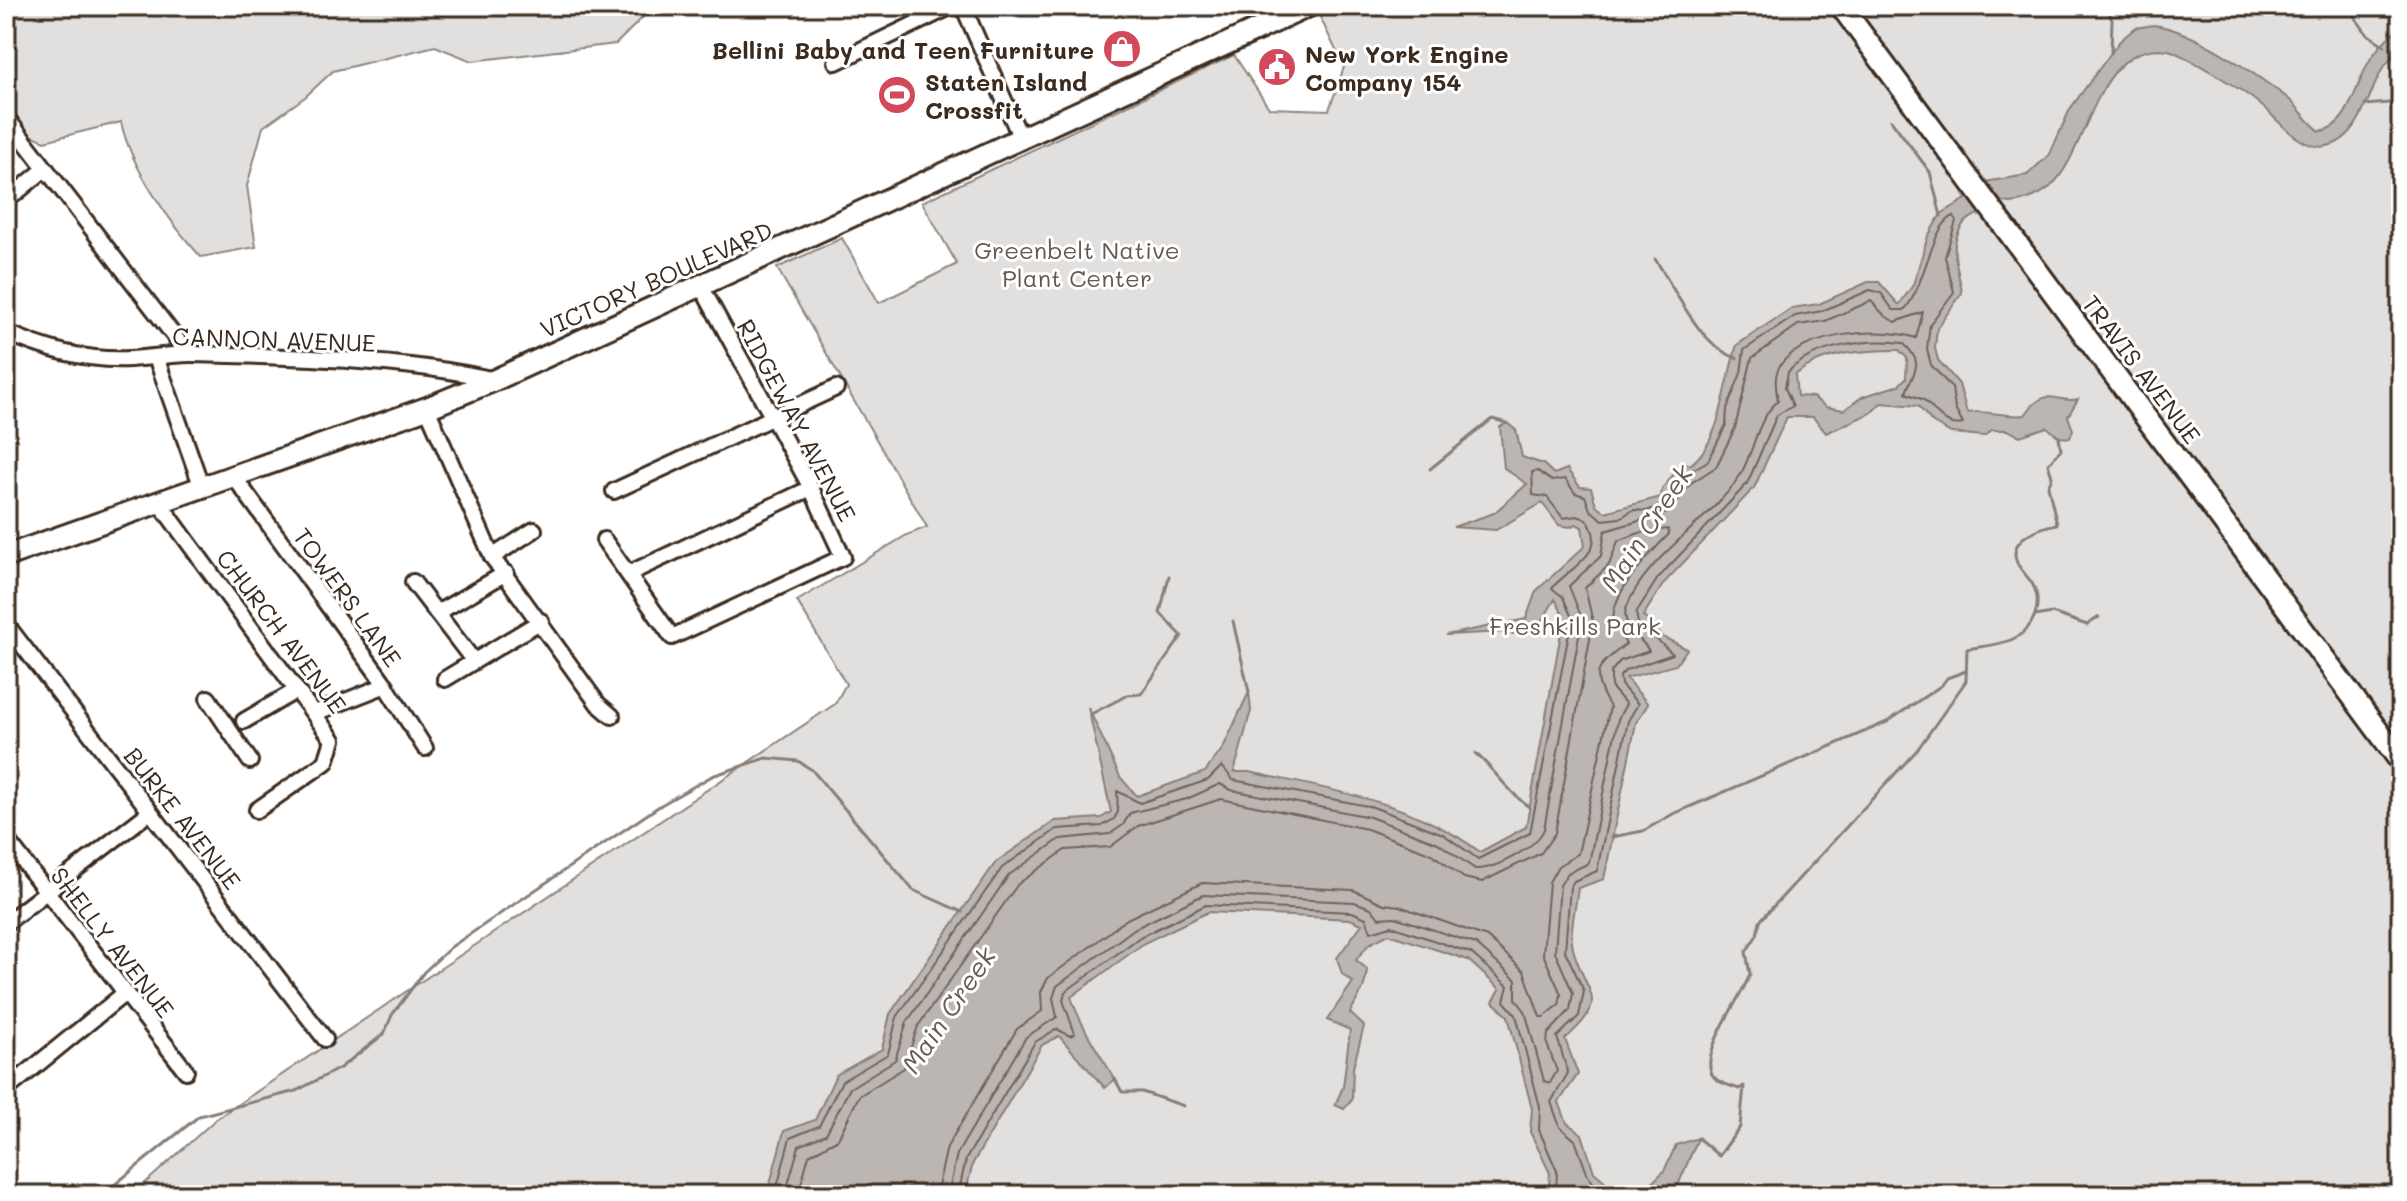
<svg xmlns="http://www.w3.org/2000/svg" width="2407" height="1201" font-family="Mali,sans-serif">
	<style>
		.green { fill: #e2e0de; stroke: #8e857e; stroke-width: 2 }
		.water { fill: #bcb6b3; stroke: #887e77; stroke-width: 2; fill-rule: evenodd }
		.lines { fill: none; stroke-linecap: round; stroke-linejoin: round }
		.shore { stroke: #6f625a; stroke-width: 2 }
		.stream { stroke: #887e77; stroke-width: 3 }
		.street-casing { stroke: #3b2a1e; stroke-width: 20 }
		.secondary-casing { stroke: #3b2a1e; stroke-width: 26 }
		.street { stroke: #fff; stroke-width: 14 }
		.secondary { stroke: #fff; stroke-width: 20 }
		.labels { text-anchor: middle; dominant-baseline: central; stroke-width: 6; stroke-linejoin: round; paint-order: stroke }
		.poi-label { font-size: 24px; font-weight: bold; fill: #3b2a1e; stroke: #fff; text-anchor: start }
		.park-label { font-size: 24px; fill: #65584e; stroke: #fff }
		.street-label { font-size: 24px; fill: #3b2a1e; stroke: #fff }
		.water-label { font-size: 26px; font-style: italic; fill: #685b52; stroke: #fff }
	</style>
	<rect width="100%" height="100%" fill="#fff"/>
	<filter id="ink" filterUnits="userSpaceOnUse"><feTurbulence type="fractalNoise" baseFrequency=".0125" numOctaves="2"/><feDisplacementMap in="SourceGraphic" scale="16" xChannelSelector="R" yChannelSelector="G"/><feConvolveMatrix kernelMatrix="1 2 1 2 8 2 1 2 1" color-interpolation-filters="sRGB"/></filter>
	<g filter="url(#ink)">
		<g class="green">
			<path d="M6 6H654L616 44 472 61 435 46 333 71 305 97 263 127 247 186 256 247 201 257C170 223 131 168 121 122L45 141 24 132 6 107Z"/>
			<path d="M1343 6H1830L1966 191 1963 195 1979 216 1983 214 2401 779V1195H132L216 1119 835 704 846 684 797 601 907 535 927 527 777 268 842 238 879 303 957 264 922 202 1234 55 1269 108 1329 110 1344 67 1320 17Z"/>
			<path d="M1849 6H2401V753L1999 202Z"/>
		</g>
		<g class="water">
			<path d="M2154 25C2194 30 2252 72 2285 96 2299 106 2306 121 2320 131 2350 128 2357 79 2371 58 2379 46 2390 35 2401 26V47C2395 54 2387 62 2382 70 2368 95 2359 140 2327 146 2300 152 2276 116 2257 102 2244 91 2182 53 2168 50 2098 40 2090 144 2054 183 2044 194 2025 202 2010 203 2008 203 2001 201 1998 202 1993 204 1967 220 1964 223 1946 245 1959 269 1962 293L1937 328 1935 348 1938 360 1959 384 1967 413C1987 409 2006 418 2025 415 2047 383 2056 405 2078 399L2068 416 2073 430 2070 438 2059 437 2047 427 2020 436 2007 430H1992L1984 436 1951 433 1933 423 1918 406 1881 403 1871 413 1826 433 1813 417H1787L1754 488 1664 583 1643 616 1663 637 1687 649 1676 665 1626 678 1648 704 1636 723 1604 879 1578 888C1576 906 1568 935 1574 952 1587 996 1611 999 1565 1039L1578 1074 1559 1102 1567 1123 1582 1134 1594 1172 1607 1183 1612 1195H1548L1550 1173 1530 1132 1532 1109 1508 1016 1493 1002 1500 989 1468 960 1389 934 1369 944 1356 960 1367 969C1366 989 1358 996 1350 1013L1364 1026 1353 1068 1352 1100 1344 1109 1335 1105 1343 1087 1350 1030 1327 1020 1353 982 1342 974 1337 958 1362 924 1350 919 1208 912 1144 943 1071 997C1081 1027 1099 1053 1115 1079L1105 1088 1059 1036 1042 1045 973 1163 965 1195H767L784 1131 815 1120 836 1075 882 1049 890 1014 996 862 1055 821 1101 818 1111 812 1088 707 1120 777 1137 796 1205 772 1223 748 1249 692 1251 711 1234 772H1249C1331 790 1412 801 1480 852L1526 827 1564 616 1555 599 1537 630 1523 636 1505 632 1446 635 1526 619 1536 591 1585 546 1582 527 1576 524 1570 527 1559 525 1542 503 1496 530 1453 527 1494 513 1527 484 1504 468 1500 427 1507 423 1516 430 1522 457 1543 464 1554 474 1567 469 1580 487 1591 488 1596 505 1605 512 1661 497 1662 489 1683 462 1690 465C1723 440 1724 382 1737 345L1792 308 1819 304 1868 282H1879L1899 305 1913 285 1928 236 1941 214 1966 199 1984 182 2027 175 2050 154 2070 109 2119 42 2135 28ZM1899 350 1907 358 1906 378 1899 385 1862 397 1844 410 1826 407 1813 397 1797 396 1795 375C1824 351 1862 351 1899 350Z"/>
			<path d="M1698 1138 1674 1195H1639L1664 1171 1676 1145Z"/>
		</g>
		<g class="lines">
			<g class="shore">
				<path d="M775 1195 790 1138 819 1126 842 1081 888 1054 897 1017 1002 868 1057 829 1102 826 1114 819 1118 812 1117 791 1140 803 1208 780 1222 766 1233 780 1373 807 1443 834 1478 859 1530 833 1572 618 1563 597 1552 588C1570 567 1611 551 1586 519L1577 516 1563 518 1547 497 1533 495 1532 472 1538 471 1552 481 1565 479 1575 493 1585 496 1590 510 1603 520 1620 518 1633 510 1647 511 1664 504 1685 474 1708 461 1726 425 1727 409 1741 373 1744 350 1795 316 1822 311 1870 290 1881 293 1893 310H1904C1925 289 1931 224 1954 216L1956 221 1945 257 1954 292 1930 324 1927 349 1931 365 1952 388 1955 409 1963 424C1945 428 1937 412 1925 401 1919 397 1912 396 1906 393 1912 372 1927 365 1903 343 1869 338 1812 346 1788 372L1785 388 1793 406 1777 415 1747 484 1658 578 1636 613 1638 623 1673 654 1626 670 1620 676 1621 685 1638 704 1628 721 1597 871 1574 881 1570 887 1565 951 1584 991 1579 1016 1557 1037 1568 1073 1551 1102 1560 1127 1575 1140 1588 1176 1603 1195"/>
				<path d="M785 1195 799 1146 826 1134 850 1088 895 1060 907 1022 1009 875 1060 839 1110 834 1123 825 1130 813 1187 799 1220 784 1231 790 1370 817 1438 843 1475 869C1495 870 1537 847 1544 829L1582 619 1569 586 1601 556 1605 531 1670 512 1691 483 1716 467 1735 428 1752 358 1798 325 1825 321 1871 301 1885 316 1895 322 1923 312 1916 338C1883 326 1804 333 1781 364 1773 375 1776 389 1778 401 1756 419 1754 454 1739 477 1710 522 1644 557 1626 609 1621 627 1642 638 1649 651L1620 661 1611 672V687L1626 704 1618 719 1589 863 1568 873 1560 885 1555 952 1573 993 1570 1010 1548 1034 1547 1044 1557 1071 1550 1083 1544 1081 1525 1011 1516 999V980L1476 944 1395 917 1379 918 1371 908 1354 902 1203 895 1134 929 1057 986 1053 998 1057 1017 1026 1037 957 1154 948 1195"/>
				<path d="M798 1195 809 1155 838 1139 859 1096 904 1068 918 1026 1018 884 1065 850 1110 847 1138 826 1221 799 1367 829 1432 854 1464 878 1482 882 1541 853 1555 833 1593 622 1585 588 1609 565 1618 541 1639 533 1668 529 1669 534C1651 553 1608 595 1614 623 1616 631 1622 637 1626 644 1598 666 1588 671 1610 707L1578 854 1558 866 1549 882 1543 954 1561 994 1559 1005 1544 1017H1540L1524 971 1487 937 1399 906 1384 904 1353 890 1202 883 1127 919 1048 978 1041 992 1042 1011 1017 1029 947 1147 936 1195"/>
				<path d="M958 1195 966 1159 1035 1042 1057 1029 1070 1036 1075 1034 1063 1000 1065 992 1140 937 1206 905 1352 912 1366 918 1371 932 1391 926 1471 953 1508 986 1504 1001 1516 1015 1540 1107 1539 1130 1557 1171 1556 1195"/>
			</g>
			<g class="stream">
				<path d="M2107 6 2112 20 2111 53"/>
				<path d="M2347 6 2367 34 2385 46"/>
				<path d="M2004 14 2016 6"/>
				<path d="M2365 105 2401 102"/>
				<path d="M1891 120 1930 172 1941 216"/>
				<path d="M1655 259C1676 290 1699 346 1737 358"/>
				<path d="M1430 469 1492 419 1507 423"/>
				<path d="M2035 616 2052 613 2087 625 2099 617"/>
				<path d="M1233 621 1249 692"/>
				<path d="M1091 714 1128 695 1141 694 1182 636 1160 613 1169 576"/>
				<path d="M1475 753C1495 770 1508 792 1529 807"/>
				<path d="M1612 837 1643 831 1673 814 1887 722 1942 685 1947 678 1966 671"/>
				<path d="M1115 1079 1122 1092H1142L1184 1106"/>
				<path d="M1698 1138 1719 1156 1740 1127 1744 1086 1739 1089C1732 1086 1721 1084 1716 1079 1692 1060 1744 995 1750 974L1746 952 1757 935 1760 921 1917 750 1966 681 1967 649C1982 646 2002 645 2015 638 2034 628 2043 604 2033 585 2029 577 2018 569 2016 560 2009 537 2041 527 2057 524L2048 486 2052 477 2048 464 2061 450 2059 437"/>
				<path d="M102 1195 199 1116 296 1091 340 1068 384 1034 392 1015 424 972 451 947 661 805 712 776 766 758 798 761 812 770 913 890 962 912"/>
				<path d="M2280 1195 2281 1194"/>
			</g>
			<g class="street-casing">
				<g id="street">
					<path d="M963 6 1022 141"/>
					<path d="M836 62 952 6"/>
					<path d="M6 117 188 354"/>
					<path d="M6 201 45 169"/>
					<path d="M6 332C45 350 87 361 130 359 150 358 171 354 191 354 284 356 406 359 495 380"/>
					<path d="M156 357 201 485"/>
					<path d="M427 408 492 557 598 704 612 716"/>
					<path d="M232 474 382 680 425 748"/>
					<path d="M614 491 836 388"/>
					<path d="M158 501 333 740 326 762 257 810"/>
					<path d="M604 540 672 637 843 557 811 488 702 288"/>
					<path d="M492 557 534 530"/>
					<path d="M630 573 811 488"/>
					<path d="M413 582 473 660"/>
					<path d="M437 613 506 573"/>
					<path d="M6 624 325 1039"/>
					<path d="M445 679 541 621"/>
					<path d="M208 698 250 761"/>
					<path d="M315 713 386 685"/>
					<path d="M244 721 297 690"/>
					<path d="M6 839 186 1071"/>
					<path d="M6 923 150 812"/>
					<path d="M6 1090 125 993"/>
				</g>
			</g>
			<g class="secondary-casing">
				<g id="secondary">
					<path d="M1841 6 2401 762"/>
					<path d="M6 556 427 408 495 380 1309 6"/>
				</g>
			</g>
			<use href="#street" class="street"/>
			<use href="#secondary" class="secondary"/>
		</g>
	</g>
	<defs>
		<g id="shop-disc" transform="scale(2)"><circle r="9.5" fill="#d1495b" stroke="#fff"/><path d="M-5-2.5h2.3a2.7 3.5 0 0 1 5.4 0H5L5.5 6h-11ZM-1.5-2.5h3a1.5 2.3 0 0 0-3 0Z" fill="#fff"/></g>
		<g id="civic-disc" transform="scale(2)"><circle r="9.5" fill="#d1495b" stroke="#fff"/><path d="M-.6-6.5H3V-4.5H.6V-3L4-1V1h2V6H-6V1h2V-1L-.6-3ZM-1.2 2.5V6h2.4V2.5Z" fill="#fff"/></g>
		<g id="stadium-disc" transform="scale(2)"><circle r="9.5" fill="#d1495b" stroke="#fff"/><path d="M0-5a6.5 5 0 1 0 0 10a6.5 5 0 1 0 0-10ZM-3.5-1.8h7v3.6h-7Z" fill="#fff"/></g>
	</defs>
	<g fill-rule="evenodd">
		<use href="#shop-disc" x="1122" y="49"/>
		<use href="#civic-disc" x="1277" y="67"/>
		<use href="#stadium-disc" x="897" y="95"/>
	</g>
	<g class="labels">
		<g class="poi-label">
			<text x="1094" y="49" text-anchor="end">Bellini Baby and Teen Furniture</text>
			<text x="1305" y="53">New York Engine<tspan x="1305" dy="28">Company 154</tspan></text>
			<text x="925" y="81">Staten Island<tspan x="925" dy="28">Crossfit</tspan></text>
		</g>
		<g class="park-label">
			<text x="1077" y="249">Greenbelt Native<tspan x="1077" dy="28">Plant Center</tspan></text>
			<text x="1575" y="625">Freshkills Park</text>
		</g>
		<g class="street-label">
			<text transform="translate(656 279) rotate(-24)">VICTORY BOULEVARD</text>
			<text transform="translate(274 339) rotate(2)">CANNON AVENUE</text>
			<text transform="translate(2142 369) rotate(53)">TRAVIS AVENUE</text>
			<text transform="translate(797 420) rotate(62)">RIDGEWAY AVENUE</text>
			<text transform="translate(348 597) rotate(54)">TOWERS LANE</text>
			<text transform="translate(282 631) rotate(53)">CHURCH AVENUE</text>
			<text transform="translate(183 818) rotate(52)">BURKE AVENUE</text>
			<text transform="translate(113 942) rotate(52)">SHELLY AVENUE</text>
		</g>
		<g class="water-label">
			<text transform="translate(1646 528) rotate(-57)">Main Creek</text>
			<text transform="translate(948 1010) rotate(-56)">Main Creek</text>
		</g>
	</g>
	<rect width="2407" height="1201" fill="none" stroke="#fff" stroke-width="32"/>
	<rect x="16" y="16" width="2375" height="1169" fill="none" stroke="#3b2a1e" stroke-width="3" filter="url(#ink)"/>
</svg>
